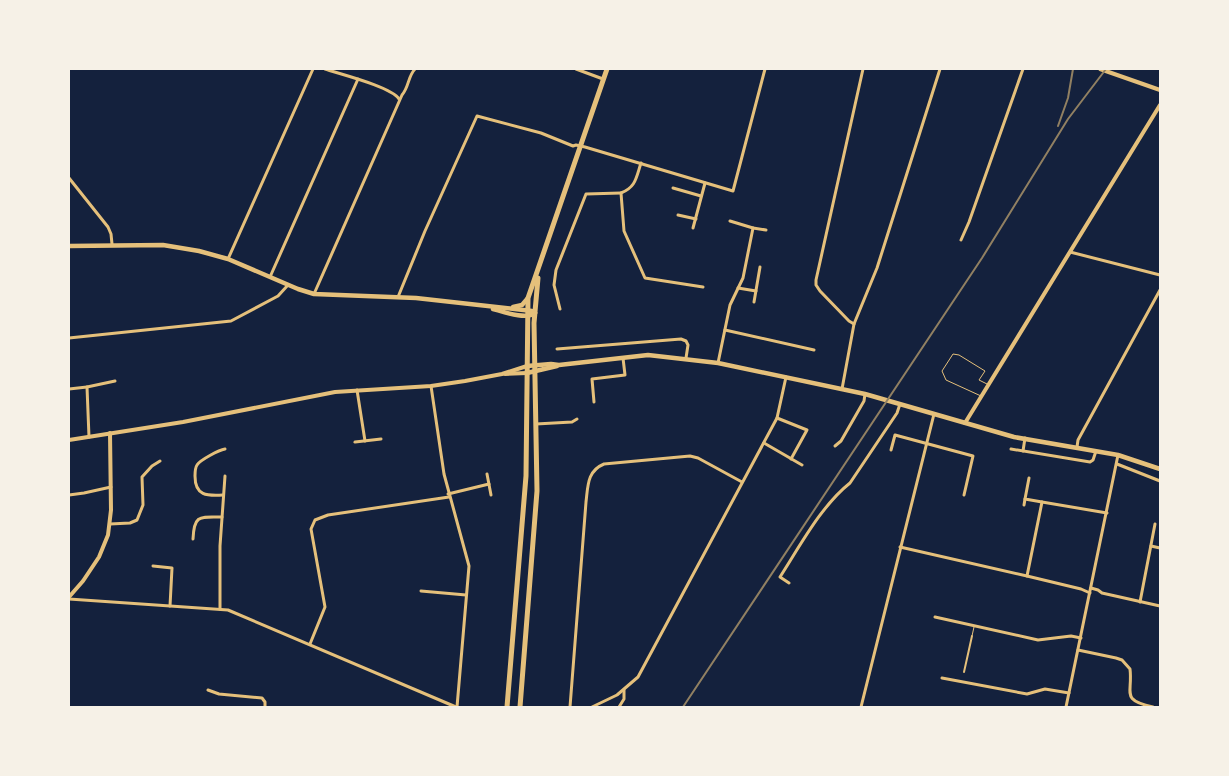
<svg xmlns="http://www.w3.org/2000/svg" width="1229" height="776" font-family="'Varela Round',sans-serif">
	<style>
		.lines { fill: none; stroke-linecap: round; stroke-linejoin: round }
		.service { stroke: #e5c07b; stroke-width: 1 }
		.pedestrian { stroke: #e5c07b; stroke-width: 2 }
		.minor { stroke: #e5c07b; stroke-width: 3 }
		.tertiary { stroke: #e5c07b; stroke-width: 4 }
		.primary { stroke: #e5c07b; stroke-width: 4.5 }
		.trunk { stroke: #e5c07b; stroke-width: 5 }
		.rail { stroke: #918062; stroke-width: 2 }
	</style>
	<rect width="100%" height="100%" fill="#14213d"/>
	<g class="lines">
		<g class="service">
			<path d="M981 396 946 380 942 371 953 354 959 355 985 371 979 380 987 384"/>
			<path d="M972 636 974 627"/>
		</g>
		<path class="pedestrian" d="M964 672 972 636"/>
		<g class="minor">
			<path d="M325 69C340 74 392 87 399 99"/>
			<path d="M576 69 603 79"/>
			<path d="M641 163C636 178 636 187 621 193L624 231 645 278 703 287"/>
			<path d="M69 178 108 227 111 234 112 244"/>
			<path d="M673 188 701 196"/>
			<path d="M678 215 696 219"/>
			<path d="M693 228 705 183"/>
			<path d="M753 228 766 230"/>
			<path d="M961 240 969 222 1023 69"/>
			<path d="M1070 252 1160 275"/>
			<path d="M228 259 313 69"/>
			<path d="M270 277 358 79"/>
			<path d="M738 288 756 291"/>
			<path d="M314 294 402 95C409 87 408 76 415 69"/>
			<path d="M398 297 425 231 477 116 541 133 573 146 576 145 585 147 733 191 765 69"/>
			<path d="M754 302 760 267"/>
			<path d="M560 309 554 285 556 270 586 194 621 193"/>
			<path d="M854 324 849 321 820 291 816 285V280L863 69"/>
			<path d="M725 330 814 350"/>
			<path d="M69 338 231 321 278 296 288 285"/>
			<path d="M557 349 681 339 686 341 688 345 686 358"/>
			<path d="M718 363 730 305 743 278 753 228 730 221"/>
			<path d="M431 386 444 474 469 566 457 707"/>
			<path d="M69 389 87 387"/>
			<path d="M842 389 854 324 877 268 940 69"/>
			<path d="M357 390 365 441"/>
			<path d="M594 402 592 379 625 375 623 358"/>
			<path d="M777 418 807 430 791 459"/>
			<path d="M536 424 572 422 577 419"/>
			<path d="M89 437 87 387 115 381"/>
			<path d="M355 442 381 439"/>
			<path d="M764 443 802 465"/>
			<path d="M835 446 841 441 864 401 865 394"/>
			<path d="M1077 447 1078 440 1160 290"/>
			<path d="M1011 449 1090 462 1093 460 1096 451"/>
			<path d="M891 450 895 435 973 456 964 495"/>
			<path d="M1023 451 1025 438"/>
			<path d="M1117 464 1160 481"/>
			<path d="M487 474 491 495"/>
			<path d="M448 494 489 484"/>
			<path d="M69 495 84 493 111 487"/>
			<path d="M223 495C207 496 195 496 195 476 195 473 195 468 197 465 200 460 219 450 225 449"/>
			<path d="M1042 502 1107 513"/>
			<path d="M1024 505 1025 499"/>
			<path d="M110 524 130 523 137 520 143 505 142 477 152 466 160 461"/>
			<path d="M193 539C194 514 200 517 222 517"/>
			<path d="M1151 546 1160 548"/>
			<path d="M900 547 1027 576 1081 589 1090 593"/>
			<path d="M153 566 172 568 170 606"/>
			<path d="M1027 576 1042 502 1025 499 1029 478"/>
			<path d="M789 583 780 577C800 546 821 506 850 483L897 413 900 404"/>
			<path d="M1091 588 1098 590 1102 593 1160 606"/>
			<path d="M421 591 466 595"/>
			<path d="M69 599 228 610 456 707"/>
			<path d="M1140 602 1155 524"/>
			<path d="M220 609V546L225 476"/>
			<path d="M935 617 1038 640 1071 636 1081 638"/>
			<path d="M310 644 325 607 311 529 315 520 328 515 449 497"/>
			<path d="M1078 650 1116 658 1122 660 1130 669C1133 693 1120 700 1153 707"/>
			<path d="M942 678 1027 694 1045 689 1069 693"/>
			<path d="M208 690 219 694 262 698 265 702V707"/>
			<path d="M570 707 586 502C588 486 587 471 604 464L690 456 698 458 742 482"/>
			<path d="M592 707 617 695 638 677 777 418 786 377"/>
			<path d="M619 707 624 699V690"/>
			<path d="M861 707 934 414"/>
			<path d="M1066 707 1118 455"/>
		</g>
		<g class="tertiary">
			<path d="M1100 69 1160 90"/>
			<path d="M505 374 527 373"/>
			<path d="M965 423 1160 105"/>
			<path d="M69 440 183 422 335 392 431 386 465 381 502 374 527 366"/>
			<path d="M69 597 83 581 99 557 108 535 111 510 110 433"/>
		</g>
		<g class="primary">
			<path d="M69 246 163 245 199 251 228 259 298 289 314 294 416 298 532 311 535 313"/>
			<path d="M513 307 522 305 528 298"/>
			<path d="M493 309C504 312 526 320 535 313"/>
			<path d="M527 366 551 364 559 365 648 355 718 363 865 394 1014 437 1118 455 1160 469"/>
			<path d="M527 373 557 366"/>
		</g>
		<g class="trunk">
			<path d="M507 707 526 476 528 298 607 69"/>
			<path d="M520 707 537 491 534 323 538 278"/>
		</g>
		<g class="rail">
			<path d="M1058 126 1068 98 1073 69"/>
			<path d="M683 707 982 258 1068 119 1106 69"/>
		</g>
	</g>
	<rect width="1229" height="776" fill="none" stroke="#f6f1e7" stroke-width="140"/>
</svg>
